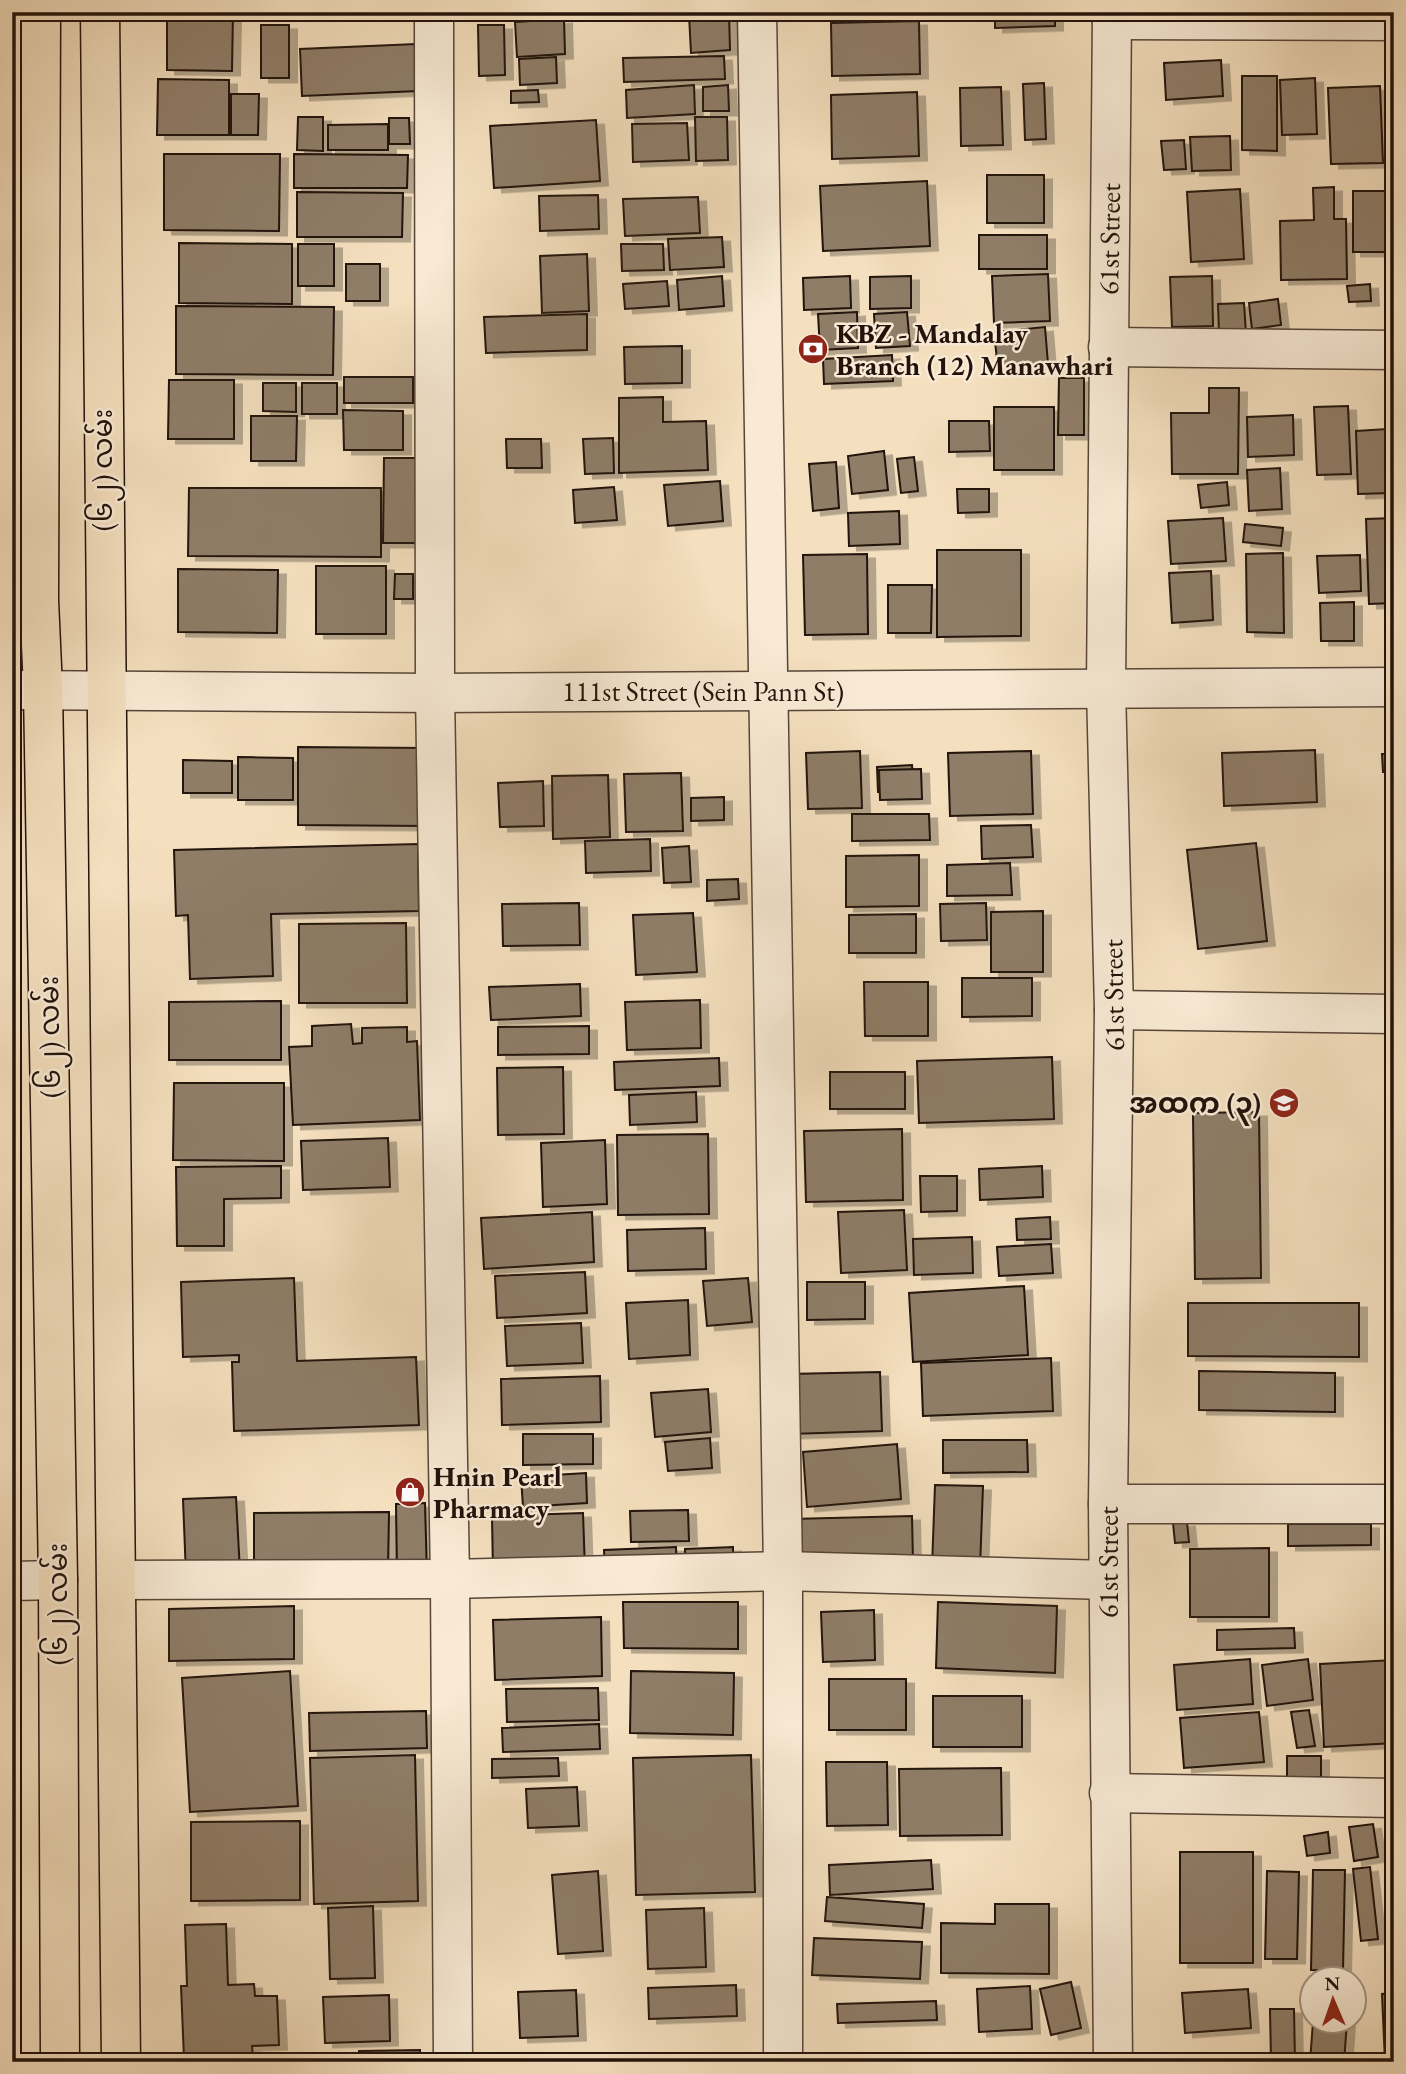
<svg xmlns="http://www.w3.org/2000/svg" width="1406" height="2074" font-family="'EB Garamond','Noto Sans Myanmar',serif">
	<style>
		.building { fill: #8f7d68; stroke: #22120b; stroke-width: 2; filter: url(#shadow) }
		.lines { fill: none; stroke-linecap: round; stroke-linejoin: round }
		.minor-casing { stroke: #564538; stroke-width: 41 }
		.major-casing { stroke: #22120b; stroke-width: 41 }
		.minor { stroke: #f8ead5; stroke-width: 38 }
		.major { stroke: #f4dfbe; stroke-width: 38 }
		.labels { text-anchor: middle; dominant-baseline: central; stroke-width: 5; stroke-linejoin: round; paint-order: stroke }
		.street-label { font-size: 28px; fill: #22120b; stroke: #f8ead5 }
		.poi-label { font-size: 28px; font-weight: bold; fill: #22120b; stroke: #f8ead5; text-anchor: start }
	</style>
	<defs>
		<filter id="shadow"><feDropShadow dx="8" dy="4.5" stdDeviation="0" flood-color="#0004"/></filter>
	</defs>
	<rect width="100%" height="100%" fill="#f4dfbe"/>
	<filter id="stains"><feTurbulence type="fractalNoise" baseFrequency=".00286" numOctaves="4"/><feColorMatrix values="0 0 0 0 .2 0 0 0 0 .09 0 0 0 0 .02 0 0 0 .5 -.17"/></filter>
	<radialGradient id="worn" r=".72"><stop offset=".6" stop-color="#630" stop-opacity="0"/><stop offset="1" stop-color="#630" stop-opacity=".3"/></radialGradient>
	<g class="building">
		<path d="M167 12H233L232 71 167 70Z"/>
		<path d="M652 12H693L652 15Z"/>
		<path d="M995 12H1055V26L995 28Z"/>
		<path d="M729 13 730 50 691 53 689 15Z"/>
		<path d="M564 19 565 54 517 57 515 22Z"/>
		<path d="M919 21 920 74 832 76 831 23Z"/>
		<rect x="261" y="25" width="28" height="53"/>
		<path d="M478 25H504L505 75 479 76Z"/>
		<path d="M416 44 418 91 302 96 300 49Z"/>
		<path d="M724 56 725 79 624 82 623 58Z"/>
		<path d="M556 57 557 83 520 85 519 59Z"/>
		<path d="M1221 60 1223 96 1166 100 1164 63Z"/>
		<path d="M1242 76H1277V151L1242 150Z"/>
		<path d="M1315 78 1317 134 1282 135 1280 80Z"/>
		<path d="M158 79 229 80V135H157Z"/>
		<path d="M1044 83 1046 139 1025 140 1023 84Z"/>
		<path d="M694 85 695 114 627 118 626 90Z"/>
		<path d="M728 85 729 111H703V87Z"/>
		<path d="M1380 86 1383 163 1331 164 1328 88Z"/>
		<path d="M1001 87 1003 145 961 146 960 88Z"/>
		<path d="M538 90 539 102 511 103V91Z"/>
		<path d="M917 92 919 156 832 159 831 95Z"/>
		<path d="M231 94H259L258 135H231Z"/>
		<path d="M298 117H323V151L297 150Z"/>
		<path d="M695 117H727L728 160 696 161Z"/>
		<path d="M389 118H409L410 144H389Z"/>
		<path d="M596 120 600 181 494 188 490 126Z"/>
		<path d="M687 123 689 160 633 162 632 124Z"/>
		<path d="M388 124V150H328V125Z"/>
		<path d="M1230 136 1231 170 1192 171 1190 137Z"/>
		<path d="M1184 140 1186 169 1164 170 1161 141Z"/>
		<path d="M164 154H280L279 231 164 230Z"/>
		<path d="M294 154 408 155 407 188H294Z"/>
		<rect x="987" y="175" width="57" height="48"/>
		<path d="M927 181 930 246 823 251 820 186Z"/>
		<path d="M1334 187V219H1346L1347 279 1281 280 1280 221 1314 220 1313 188Z"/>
		<path d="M1240 189 1244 259 1191 262 1187 192Z"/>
		<rect x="1353" y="191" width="33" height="61"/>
		<path d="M297 192 403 193 402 237H297Z"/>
		<path d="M598 195 599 229 540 231 539 196Z"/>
		<path d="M698 197 700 233 625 236 623 199Z"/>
		<rect x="979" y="235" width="68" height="34"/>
		<path d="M722 237 724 267 670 270 668 239Z"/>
		<path d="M179 243 292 244V304L179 303Z"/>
		<rect x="298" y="244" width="36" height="42"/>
		<path d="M621 244H663L664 270 622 271Z"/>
		<path d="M587 254 589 311 542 313 540 256Z"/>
		<rect x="346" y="264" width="34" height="37"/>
		<path d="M1048 274 1050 321 994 323 992 276Z"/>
		<path d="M722 276 724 306 679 310 677 280Z"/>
		<path d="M850 276 851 308 804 310 803 278Z"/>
		<path d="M911 276V308L870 309V277Z"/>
		<path d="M1212 276 1213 326 1172 327 1170 277Z"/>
		<path d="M667 281 669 306 625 309 623 284Z"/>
		<path d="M1370 284 1371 301 1349 302 1347 286Z"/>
		<path d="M1278 299 1281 325 1252 329 1249 303Z"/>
		<path d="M1244 303 1246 334H1219L1218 304Z"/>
		<path d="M176 306 334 307 333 375 176 374Z"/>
		<path d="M857 312 858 348 820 350 818 314Z"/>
		<path d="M907 312 910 346 876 348 874 314Z"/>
		<path d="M587 314V350L486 353 484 317Z"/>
		<path d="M1045 327 1048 364 998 369 994 332Z"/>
		<path d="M682 346V383L625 384 624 347Z"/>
		<path d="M892 355 893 381 824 384 823 359Z"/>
		<rect x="344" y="377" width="69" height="26"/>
		<path d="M1059 378H1084V435H1058Z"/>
		<path d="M169 380H234V439H168Z"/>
		<path d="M263 383H296V412L263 411Z"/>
		<rect x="302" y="383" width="35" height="31"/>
		<path d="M1209 388H1239L1238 474H1172L1171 413H1209Z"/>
		<path d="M663 397V422L706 421 708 470 619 473V398Z"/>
		<path d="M1348 406 1351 474 1317 475 1314 407Z"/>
		<rect x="994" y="407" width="60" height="63"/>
		<path d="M343 410 403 411V450H344Z"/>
		<path d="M1293 415 1294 455 1248 457 1247 417Z"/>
		<path d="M251 416H297L296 461H251Z"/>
		<path d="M949 421H989L990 451 949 452Z"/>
		<path d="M1387 429 1390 493 1358 494 1356 431Z"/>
		<path d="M613 438 614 473 585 474 583 439Z"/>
		<path d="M506 439H541L542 468H507Z"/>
		<path d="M884 451 888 490 852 494 848 456Z"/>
		<path d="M914 457 918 491 901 493 897 459Z"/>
		<path d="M384 458H425L424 543H383Z"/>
		<path d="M836 462 839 508 813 511 809 464Z"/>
		<path d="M1280 468 1282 509 1249 511 1247 470Z"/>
		<path d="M720 481 723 521 668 526 664 485Z"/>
		<path d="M1227 482 1229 505 1201 508 1198 485Z"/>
		<path d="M614 487 617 520 575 523 573 490Z"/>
		<path d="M189 488H381V557L188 556Z"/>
		<path d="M957 489H989V512L958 513Z"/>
		<path d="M899 511 900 544 849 546 848 513Z"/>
		<path d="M1223 518 1226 561 1171 564 1168 521Z"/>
		<path d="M1394 518V603L1369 604 1366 519Z"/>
		<path d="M1245 524 1283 528 1281 546 1243 542Z"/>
		<path d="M937 550H1021V636L937 637Z"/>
		<path d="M1283 553 1284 633 1247 632 1246 554Z"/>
		<path d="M867 554 868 634 805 635 803 555Z"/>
		<path d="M1360 555 1361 591 1319 593 1317 556Z"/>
		<rect x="316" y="566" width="70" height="68"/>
		<path d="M178 569 278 570 277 633 178 632Z"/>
		<path d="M1211 571 1213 620 1172 623 1169 573Z"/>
		<path d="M395 574H413V599H394Z"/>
		<path d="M888 585H932L931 633H888Z"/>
		<path d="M1354 602V641H1321L1320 603Z"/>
		<path d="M298 747 427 748V826L298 825Z"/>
		<path d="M1315 750 1317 802 1224 806 1222 753Z"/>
		<path d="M860 751 862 808 808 809 806 753Z"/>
		<path d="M1031 751 1033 814 950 816 948 753Z"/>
		<path d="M1382 754H1394V772H1383Z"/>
		<path d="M238 757 293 758V800H238Z"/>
		<path d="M183 760 232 761V793H183Z"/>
		<path d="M912 765 914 791 878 792 877 767Z"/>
		<path d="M921 769 922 799 880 800 879 770Z"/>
		<path d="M681 773 683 831 626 832 624 774Z"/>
		<path d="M608 775 610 837 553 839 552 776Z"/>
		<path d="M543 781 544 826 500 827 498 783Z"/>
		<path d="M724 797V820L691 821V798Z"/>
		<path d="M852 814H929L930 840 852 841Z"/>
		<path d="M1031 825 1033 857 982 859 981 826Z"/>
		<path d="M650 839 651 871 586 873 585 841Z"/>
		<path d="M1256 843 1267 941 1198 949 1187 850Z"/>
		<path d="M418 844 419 911 271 914 273 976 190 979 188 915 176 916 174 850Z"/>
		<path d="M689 846 691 882 664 883 662 848Z"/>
		<path d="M919 855V906L846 907V856Z"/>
		<path d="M1010 863 1012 895 947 896V865Z"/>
		<path d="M738 879 739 899 707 901V880Z"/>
		<path d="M579 903 580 945 503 946 502 904Z"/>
		<path d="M986 903 987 940 941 941 940 904Z"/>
		<path d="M1043 911V972H991V912Z"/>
		<path d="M693 913 697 972 636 975 633 915Z"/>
		<path d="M916 914V953H849V915Z"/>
		<path d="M406 923 407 1003H299V924Z"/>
		<path d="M962 978H1032V1016L962 1017Z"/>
		<path d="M864 982H928V1036H865Z"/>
		<path d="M580 984 581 1016 491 1020 489 987Z"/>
		<path d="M700 1000 701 1048 627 1050 625 1002Z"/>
		<path d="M281 1001V1060H169V1002Z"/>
		<path d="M351 1024 353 1044 362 1043V1028L407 1027V1042L417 1041 420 1120 293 1125 289 1047 312 1046V1026Z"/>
		<path d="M589 1026V1054L498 1055V1027Z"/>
		<path d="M1052 1057 1054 1119 919 1123 917 1061Z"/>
		<path d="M719 1058 720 1086 615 1090 614 1062Z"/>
		<path d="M563 1067 564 1134 498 1135 497 1068Z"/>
		<rect x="830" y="1072" width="75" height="37"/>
		<path d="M174 1083H284V1161L173 1160Z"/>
		<path d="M696 1092 697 1122 630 1125 629 1095Z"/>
		<path d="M1259 1112 1261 1278 1195 1279 1193 1113Z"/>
		<path d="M902 1129 903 1200 806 1202 804 1131Z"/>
		<path d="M708 1134 709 1214 618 1215 617 1135Z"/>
		<path d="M388 1138 390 1187 303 1190 301 1141Z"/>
		<path d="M605 1140 607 1204 543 1207 541 1143Z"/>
		<path d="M281 1166V1198L224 1199V1246H177L176 1167Z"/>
		<path d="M1042 1166 1043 1197 980 1200 979 1169Z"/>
		<path d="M1389 1169H1394V1230H1388Z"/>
		<path d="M920 1176H957V1211L921 1212Z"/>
		<path d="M904 1210 907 1270 841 1273 838 1212Z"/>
		<path d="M592 1212 594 1262 484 1269 481 1218Z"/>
		<path d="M1050 1217 1051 1239 1017 1240 1016 1219Z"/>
		<path d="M705 1228 706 1269 628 1271 627 1230Z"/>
		<path d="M972 1237 973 1273 914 1275 913 1239Z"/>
		<path d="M1051 1244 1053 1273 999 1276 997 1247Z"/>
		<path d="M585 1272 587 1313 497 1318 495 1276Z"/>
		<path d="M294 1278 297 1361 416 1357 419 1425 234 1431 232 1362H239V1355L183 1357 181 1282Z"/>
		<path d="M748 1278 752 1322 707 1326 703 1281Z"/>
		<path d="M807 1282H865V1319L807 1320Z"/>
		<path d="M1024 1286 1028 1355 913 1362 909 1293Z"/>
		<path d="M688 1300 690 1355 629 1359 626 1303Z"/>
		<path d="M1188 1303H1359V1357L1188 1356Z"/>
		<path d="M1386 1309 1394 1310V1368H1385Z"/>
		<path d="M581 1323 583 1363 507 1366 505 1326Z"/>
		<path d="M1051 1358 1053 1411 923 1416 921 1363Z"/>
		<path d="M1199 1371 1335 1373V1412L1199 1410Z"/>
		<path d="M880 1372 882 1431 790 1434 788 1374Z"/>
		<path d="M600 1376 601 1422 502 1425 501 1379Z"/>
		<path d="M708 1389 711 1432 655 1437 651 1393Z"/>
		<path d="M1385 1393H1394V1424H1387Z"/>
		<path d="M523 1434H593V1464L523 1465Z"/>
		<path d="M710 1438 712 1468 668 1471 665 1442Z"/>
		<path d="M943 1440H1027L1028 1472 943 1473Z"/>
		<path d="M897 1444 901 1499 807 1507 803 1452Z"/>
		<path d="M586 1473 587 1503 523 1507 521 1477Z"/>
		<path d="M935 1485 983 1486 980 1568 932 1567Z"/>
		<path d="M236 1497 240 1572 186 1575 183 1499Z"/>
		<path d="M425 1503 427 1575 397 1576 396 1504Z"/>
		<path d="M688 1510 689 1541 631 1542 630 1511Z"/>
		<path d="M389 1512 388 1572H254V1513Z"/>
		<path d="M583 1513 585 1570 493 1573 492 1516Z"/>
		<path d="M912 1516 913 1561 792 1564 791 1519Z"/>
		<path d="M1187 1522 1189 1542 1175 1543 1173 1523Z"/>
		<path d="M1288 1524H1371V1545L1288 1546Z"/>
		<path d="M676 1547 677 1570 605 1572 604 1550Z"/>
		<path d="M733 1547V1567L686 1569 685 1549Z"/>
		<path d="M1269 1548V1617H1190V1549Z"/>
		<path d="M623 1602H738V1649L624 1648Z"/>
		<path d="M938 1602 1057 1606 1055 1673 936 1668Z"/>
		<path d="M294 1606V1659L169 1661V1609Z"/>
		<path d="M874 1610 875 1660 823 1662 821 1612Z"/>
		<path d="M601 1617 602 1676 495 1680 493 1620Z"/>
		<path d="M1294 1628 1295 1648 1217 1650V1630Z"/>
		<path d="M1250 1659 1253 1704 1177 1710 1174 1665Z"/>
		<path d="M1308 1659 1313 1700 1267 1706 1262 1665Z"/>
		<path d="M1394 1660V1743L1324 1747 1320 1664Z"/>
		<path d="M290 1671 298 1806 190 1812 182 1678Z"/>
		<path d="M631 1671 734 1673 733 1735 630 1733Z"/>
		<rect x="829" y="1679" width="77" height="51"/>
		<path d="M598 1688 599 1720 507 1722 506 1689Z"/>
		<rect x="933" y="1696" width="89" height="51"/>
		<path d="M1309 1710 1315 1746 1297 1748 1291 1712Z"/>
		<path d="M426 1711 427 1748 310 1751 309 1713Z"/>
		<path d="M1259 1712 1264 1762 1184 1768 1180 1718Z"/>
		<path d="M599 1724 600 1749 503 1752 502 1728Z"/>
		<path d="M415 1755 418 1901 314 1904 310 1758Z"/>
		<path d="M751 1755 755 1892 636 1895 633 1758Z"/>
		<path d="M1287 1756H1321V1777L1287 1778Z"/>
		<path d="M558 1758 559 1776 492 1778V1759Z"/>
		<path d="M826 1762H887L888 1825 827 1826Z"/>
		<path d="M1001 1768 1002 1835 900 1836 899 1769Z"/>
		<path d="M577 1787 579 1826 528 1828 526 1789Z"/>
		<path d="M300 1821V1900L191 1901V1822Z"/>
		<path d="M1373 1824 1378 1857 1354 1861 1349 1827Z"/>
		<path d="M1328 1832 1330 1853 1307 1856 1304 1836Z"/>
		<path d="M1385 1848H1394V1959L1388 1960Z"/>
		<rect x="1180" y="1852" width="73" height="111"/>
		<path d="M931 1860 933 1889 830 1895 829 1865Z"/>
		<path d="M1370 1867 1378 1939 1361 1941 1353 1869Z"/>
		<path d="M1313 1870H1345L1343 1971 1311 1970Z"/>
		<path d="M598 1871 603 1951 558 1954 552 1875Z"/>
		<path d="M1267 1871 1299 1872 1297 1959H1265Z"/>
		<path d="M827 1897 924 1904 922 1928 825 1921Z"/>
		<path d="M995 1904H1049V1974L941 1973V1923L995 1924Z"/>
		<path d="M373 1906 375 1978 330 1979 328 1908Z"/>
		<path d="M704 1908 706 1967 648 1969 646 1910Z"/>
		<path d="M226 1924 228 1985 254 1984 255 1996H277L279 2045 252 2046 253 2057 184 2059 181 1986H187L185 1925Z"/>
		<path d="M814 1938 922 1942 920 1979 812 1975Z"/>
		<path d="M1071 1982 1081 2028 1051 2035 1040 1989Z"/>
		<path d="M736 1985 737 2016 649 2019 648 1988Z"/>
		<path d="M1030 1986 1032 2029 979 2032 977 1989Z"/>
		<path d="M1248 1989 1251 2028 1185 2033 1182 1993Z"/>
		<path d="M576 1990 578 2036 520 2038 518 1992Z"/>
		<path d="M1394 1993V2062H1385L1382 1994Z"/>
		<path d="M389 1995 390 2041 325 2043 323 1997Z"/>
		<path d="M936 2001 937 2020 838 2023 837 2004Z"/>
		<path d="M1270 2009H1294L1295 2062H1271Z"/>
		<path d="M1313 2022H1347L1344 2062H1310Z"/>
		<path d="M420 2050V2062H359V2051Z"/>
		<path d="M1189 2056 1257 2057V2062H1189Z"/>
		<path d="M524 2059 572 2060V2062H524Z"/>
	</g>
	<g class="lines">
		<g class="minor-casing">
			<g id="minor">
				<path d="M434 12 435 693 450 1579 453 2062"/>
				<path d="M757 12 783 1571V2062"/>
				<path d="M1112 12 1106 688 1114 1010 1108 1504 1113 2062"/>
				<path d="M1112 20 1394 21"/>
				<path d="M1108 347 1394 350"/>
				<path d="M12 690 435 693 1394 687"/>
				<path d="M1114 1010 1394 1014"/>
				<path d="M1108 1504H1394"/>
				<path d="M118 1580 450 1579 783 1571 1108 1580"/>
				<path d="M12 1581 58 1580"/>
				<path d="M1109 1793 1394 1798"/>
			</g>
		</g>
		<g class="major-casing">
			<g id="major">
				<path d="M41 12 39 600 43 689 58 1580 60 2062"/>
				<path d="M100 12C103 695 117 1379 121 2062"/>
			</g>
		</g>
		<use href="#minor" class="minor"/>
		<use href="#major" class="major"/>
	</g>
	<defs>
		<g id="bank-disc" transform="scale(1.575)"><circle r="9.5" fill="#8f2418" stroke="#f8ead5"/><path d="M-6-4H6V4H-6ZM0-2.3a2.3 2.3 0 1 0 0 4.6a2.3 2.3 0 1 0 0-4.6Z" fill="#fff"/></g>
		<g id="school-disc" transform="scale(1.575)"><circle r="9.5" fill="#8f2418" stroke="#f8ead5"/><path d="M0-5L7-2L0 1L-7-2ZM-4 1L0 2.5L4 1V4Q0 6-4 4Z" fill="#fff"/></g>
		<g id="shop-disc" transform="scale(1.575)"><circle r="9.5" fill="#8f2418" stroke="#f8ead5"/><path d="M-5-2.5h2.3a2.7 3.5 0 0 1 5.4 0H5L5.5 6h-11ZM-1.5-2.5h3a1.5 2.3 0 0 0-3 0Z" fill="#fff"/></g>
	</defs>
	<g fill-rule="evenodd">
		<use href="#bank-disc" x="813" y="349"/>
		<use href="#school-disc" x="1284" y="1103"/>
		<use href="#shop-disc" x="410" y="1492"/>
	</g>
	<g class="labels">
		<g class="street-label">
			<text transform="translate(1109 239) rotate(-89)">61st Street</text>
			<text transform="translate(102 470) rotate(-90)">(၆၂) လမ်း</text>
			<text x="703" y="691">111st Street (Sein Pann St)</text>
			<text transform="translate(1113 995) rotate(-91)">61st Street</text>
			<text transform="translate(49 1037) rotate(-91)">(၆၂) လမ်း</text>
			<text transform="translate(1108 1562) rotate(-90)">61st Street</text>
			<text transform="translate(57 1604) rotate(-90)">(၆၂) လမ်း</text>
		</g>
		<g class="poi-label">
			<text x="836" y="333">KBZ - Mandalay<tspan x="836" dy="32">Branch (12) Manawhari</tspan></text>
			<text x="1261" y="1103" text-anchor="end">အထက (၃)</text>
			<text x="433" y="1476">Hnin Pearl<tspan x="433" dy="32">Pharmacy</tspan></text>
		</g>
	</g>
	<rect width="1406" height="2074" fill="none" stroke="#f4dfbe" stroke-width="42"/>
	<rect x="14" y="14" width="1378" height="2046" fill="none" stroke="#22120b" stroke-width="3.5"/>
	<rect x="21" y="21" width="1364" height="2032" fill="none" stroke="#22120b" stroke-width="2"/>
	<g transform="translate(1333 2000) rotate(358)"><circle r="33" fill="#f8ead5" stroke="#a29484" stroke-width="2"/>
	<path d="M0-5L12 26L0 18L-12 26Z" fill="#8f2418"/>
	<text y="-10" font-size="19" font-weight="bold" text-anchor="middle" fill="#22120b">N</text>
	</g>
	<rect width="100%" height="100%" filter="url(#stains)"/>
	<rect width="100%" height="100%" fill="url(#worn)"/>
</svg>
